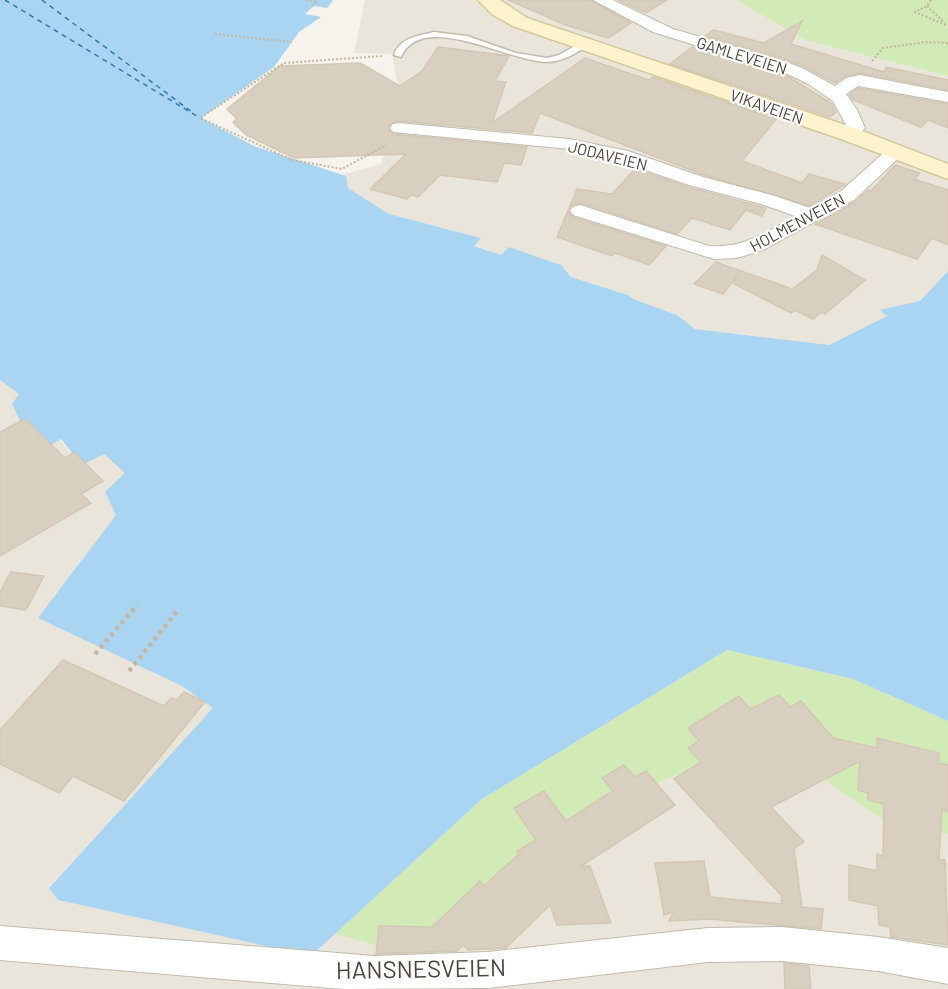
<svg xmlns="http://www.w3.org/2000/svg" width="948" height="989" font-family="Barlow,sans-serif">
	<style>
		.residential { fill: #eae5da }
		.green { fill: #d2eab5 }
		.water { fill: #a9d4f2 }
		.lines { fill: none; stroke-linecap: round; stroke-linejoin: round }
		.ferry { stroke: #2e7ab2; stroke-width: 1.5; stroke-dasharray: 5 4.5; stroke-linecap: butt }
		.building { fill: #d8cfc1; stroke: #d3c7b4; stroke-width: 1.5 }
		.lane-casing { stroke: #c2bbae; stroke-width: 3 }
		.street-casing { stroke: #c2bbae; stroke-width: 2 }
		.secondary-casing { stroke: #d6c79b; stroke-width: 3 }
		.path-far1 { stroke: #c4b79f; stroke-width: 2; stroke-dasharray: 2 2; stroke-linecap: butt }
		.path { stroke: #c4b79f; stroke-width: 4.5; stroke-dasharray: 4 4; stroke-linecap: butt }
		.lane { fill: #fff; fill-rule: evenodd }
		.street { fill: #fff; fill-rule: evenodd }
		.secondary { fill: #fff3cd; fill-rule: evenodd }
		.labels { text-anchor: middle; dominant-baseline: central; stroke-width: 4.5; stroke-linejoin: round; paint-order: stroke }
		.far-street-label { font-size: 16px; fill: #4b4439; stroke: #fff }
		.near-street-label { font-size: 24px; fill: #4b4439; stroke: #fff }
	</style>
	<rect width="100%" height="100%" fill="#f6f3ec"/>
	<g class="residential">
		<path d="M365 0H736L805 40 948 76V271L920 301 881 310 887 316 828 345 695 329 677 315 633 299 628 295 571 277 561 265 509 247 501 255 474 245 481 238 389 214 348 188 346 176 342 175 381 164 389 140 416 104 397 82 392 54 354 53Z"/>
		<path d="M0 380 19 394 82 465 104 454 126 473 116 514 182 686 214 708 49 887 58 900 311 956 335 934 416 956 623 797 764 740 887 822 948 834V989H0Z"/>
	</g>
	<g class="green">
		<path d="M736 0H948V76L805 40Z"/>
		<path d="M727 650 853 679 948 721V834L887 822 764 740 623 797 416 956 335 934 482 799Z"/>
	</g>
	<path class="water" d="M0 0H333L327 8 314 6 305 14 321 17 299 32 274 67 201 118 254 146 346 176 348 188 389 214 481 238 474 246 501 255 509 247 561 265 571 277 628 295 633 299 677 315 695 329 829 345 887 316 880 310 920 301 948 271V721L853 679 727 650 482 799 311 956 58 900 49 888 213 708 182 686 38 618 116 515 105 492 125 473 104 454 82 465 61 439 36 454 12 404 19 394 0 380Z"/>
	<g class="lines">
		<g class="ferry">
			<path d="M5 0 200 118"/>
			<path d="M42 0 192 112"/>
		</g>
	</g>
	<g class="building">
		<path d="M508 0H591L631 23 608 38 566 25Z"/>
		<path d="M618 0H667L646 13Z"/>
		<path d="M802 21 791 44 884 72 886 67 948 80V90L860 73 846 76 835 83 803 66 782 58 705 36 714 30 764 43Z"/>
		<path d="M438 47 509 56 495 81 506 82 492 123 585 58 649 80 653 77 776 119 742 161 802 183 809 174 846 184 810 206 704 175 540 113 532 133 399 121 391 123 388 128 393 134 527 147 521 165 504 163 497 182 440 175 418 197 411 195 407 199 370 189 406 154 294 158 246 135 233 122 237 119 227 109 280 66 360 63 400 86 422 71Z"/>
		<path d="M692 47 789 77 831 103 836 112 830 117 670 64Z"/>
		<path d="M858 88 948 104V128L928 120 921 127 853 100 849 95Z"/>
		<path d="M895 165 920 173 914 179 948 190V245L932 238 917 259 815 224 855 202 868 190 871 191Z"/>
		<path d="M635 169 688 187 766 208 762 216 746 210 730 230 692 218 677 234 581 203 572 205 568 210 572 217 666 246 649 265 615 253 612 256 557 237 577 189 612 194Z"/>
		<path d="M822 255 865 280 825 314 821 312 813 319 795 310 791 313 734 284 737 276 723 294 694 284 716 262 792 289 817 270Z"/>
		<path d="M25 419 65 458 74 452 103 481 81 494 91 503 0 556V432Z"/>
		<path d="M11 572 44 576 26 610 0 606V592Z"/>
		<path d="M63 660 164 706 171 698 177 700 184 692 205 702 124 801 73 776 59 793 0 764V730Z"/>
		<path d="M779 695 790 707 801 701 833 738 877 748V738L939 753V763L948 765V812L942 810 939 859 945 860 948 945 891 937 890 927 879 925 878 906 849 900V865L877 871V854L883 856 884 804 868 800V793L858 790 860 761 771 807 804 842 794 849 802 907 823 909 821 929 709 919 669 921 673 912 664 915 655 863 704 861 710 897 782 904 781 895 674 779 701 762 688 748 699 741 688 728 739 696 750 709Z"/>
		<path d="M624 765 635 777 646 771 675 805 581 866H590L611 923 557 925 550 905 506 948 468 950 463 945 457 951 376 954 379 926 432 927 480 881 484 886 519 854 517 851 536 840 514 808 544 791 566 821 613 791 602 778Z"/>
		<path d="M784 963 809 966 811 989H785Z"/>
	</g>
	<g class="lines">
		<g class="lane-casing">
			<path id="lane" d="M434 32 467 36 516 53 547 58 559 55 582 42 589 44C578 53 561 62 547 62 509 62 422 9 401 57L394 55C400 37 418 36 434 32Z"/>
		</g>
		<g class="street-casing">
			<g id="street">
				<path d="M593 0H613L673 29 781 60 802 68 835 86 846 78 860 75 948 92V102L858 86 846 94 857 110 865 128 855 138H843L840 134 847 127 833 101 810 85 790 75 653 32Z"/>
				<path d="M399 123 569 139 628 151 703 177 775 196 810 208 840 192 889 148H903L905 152 854 200 763 250 737 258 714 259 573 215 570 211 573 207 580 205 709 246C743 249 767 232 795 216L761 204 689 185 616 160 569 149 393 132 390 128 393 124Z"/>
				<path d="M0 926 375 956 488 952 708 928 782 927 878 937 948 948V984L878 971 782 961 708 962 488 988 343 989 0 960Z"/>
			</g>
		</g>
		<g class="secondary-casing">
			<path id="secondary" d="M478 0H500L527 18 857 129 948 164V179L841 139 513 26 493 15Z"/>
		</g>
		<g class="path-far1">
			<path d="M306 0 317 1 313 6"/>
			<path d="M931 0 927 6 915 12 948 26"/>
			<path d="M927 6 945 23"/>
			<path d="M215 34 292 42"/>
			<path d="M382 56 284 63 200 118 292 160 342 169 386 145"/>
			<path d="M872 61 883 48 926 42 948 43"/>
		</g>
		<g class="path">
			<path d="M95 654 137 605"/>
			<path d="M129 671 178 610"/>
		</g>
		<use href="#lane" class="lane"/>
		<use href="#street" class="street"/>
		<use href="#secondary" class="secondary"/>
	</g>
	<g class="labels">
		<g class="far-street-label">
			<text transform="translate(742 55) rotate(17)">GAMLEVEIEN</text>
			<text transform="translate(767 106) rotate(19)">VIKAVEIEN</text>
			<text transform="translate(608 155) rotate(14)">JODAVEIEN</text>
			<text transform="translate(797 222) rotate(-28)">HOLMENVEIEN</text>
		</g>
		<g class="near-street-label">
			<text transform="translate(421 968) rotate(-1)">HANSNESVEIEN</text>
		</g>
	</g>
</svg>
